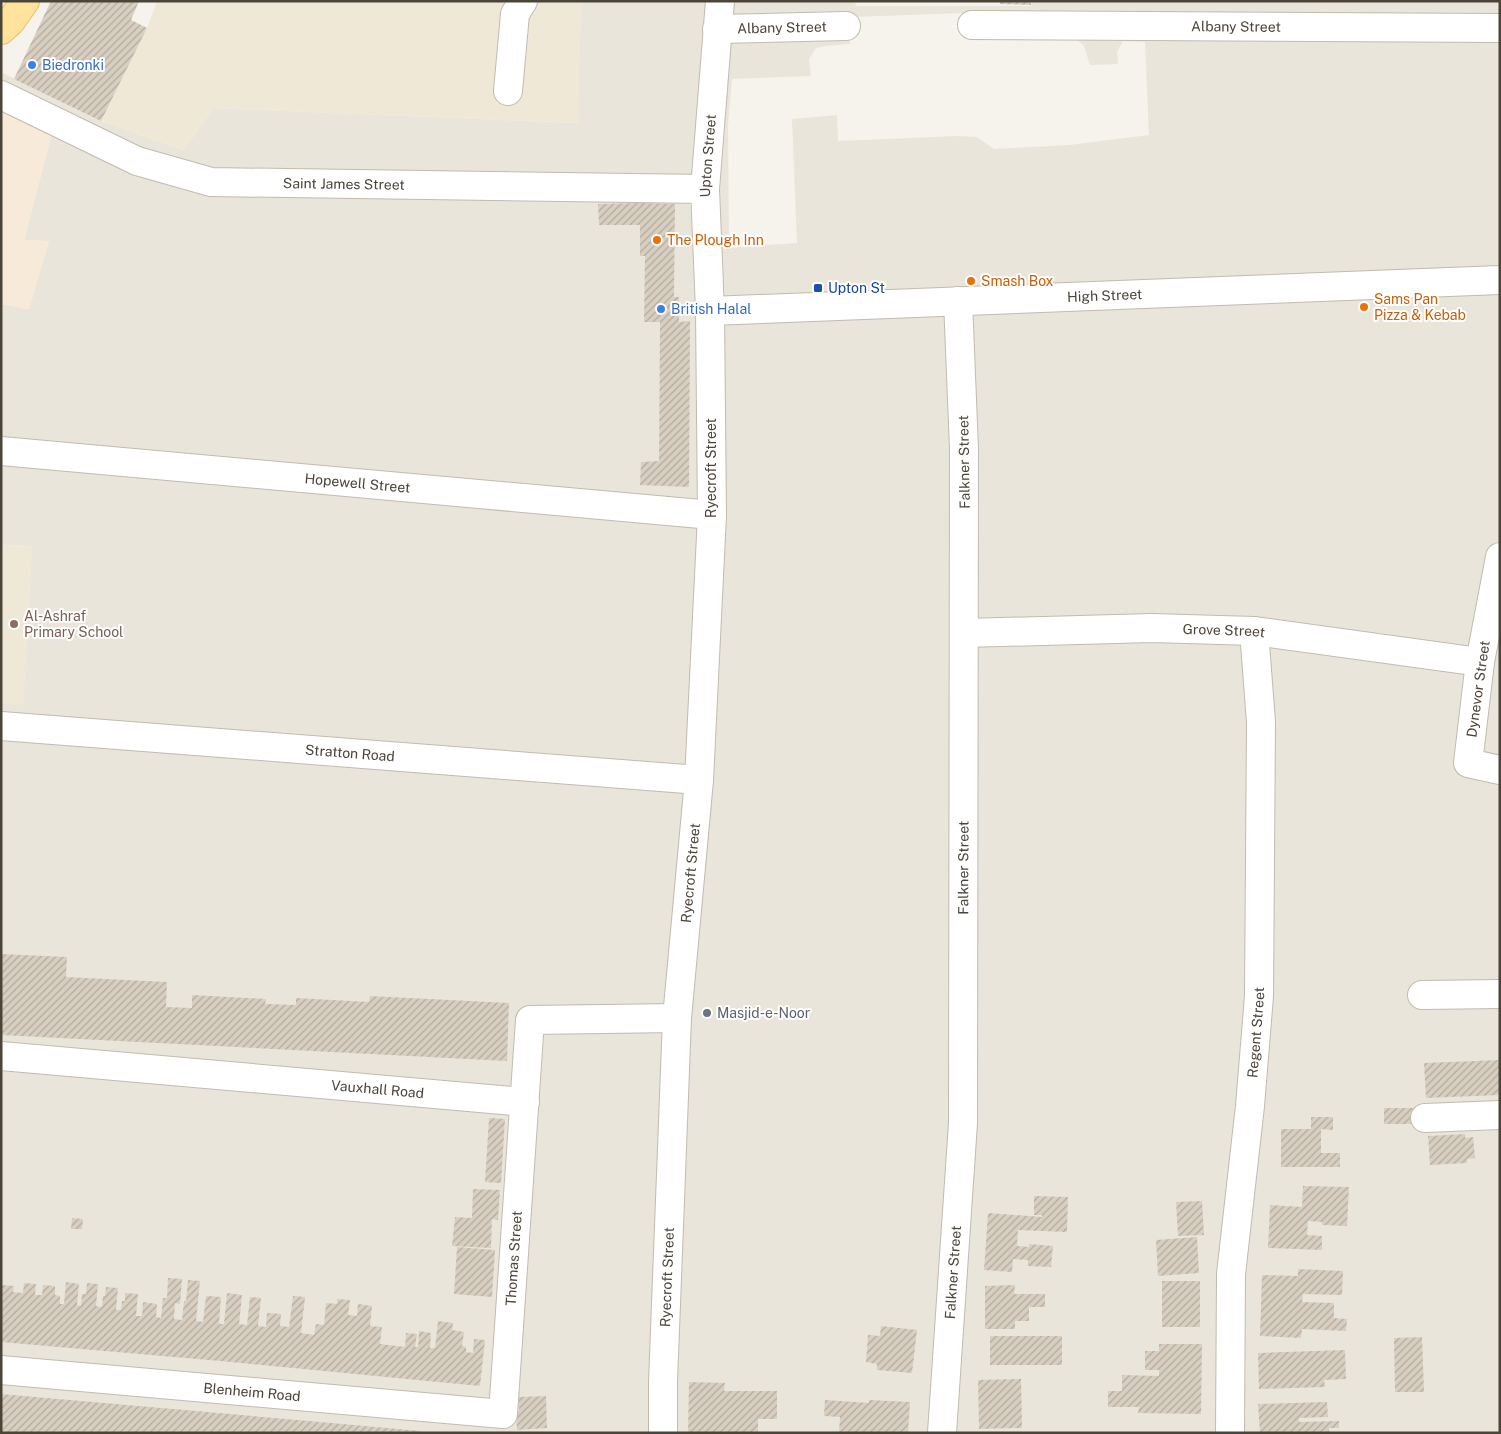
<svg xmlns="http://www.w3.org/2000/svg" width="1501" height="1434" font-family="'Public Sans',sans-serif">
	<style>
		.residential { fill: #eae5da; fill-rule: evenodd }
		.commercial { fill: #f7ead8 }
		.education { fill: #efe8d6 }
		.building { fill: url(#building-hatch) }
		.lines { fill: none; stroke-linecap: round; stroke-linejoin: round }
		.minor-casing { stroke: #c2bbae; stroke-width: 30 }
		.major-casing { stroke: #e6c16a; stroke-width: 30 }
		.minor { stroke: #fff; stroke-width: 28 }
		.major { stroke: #ffe39c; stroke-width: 28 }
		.shop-dot { fill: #3f7fe0; stroke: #fff; stroke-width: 2 }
		.food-dot { fill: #e8710a; stroke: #fff; stroke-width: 2 }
		.transit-dot { fill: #1a4fb4; stroke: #fff; stroke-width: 2 }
		.education-dot { fill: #8d6e63; stroke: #fff; stroke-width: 2 }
		.worship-dot { fill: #6b7280; stroke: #fff; stroke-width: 2 }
		.labels { text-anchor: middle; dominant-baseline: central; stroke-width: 4; stroke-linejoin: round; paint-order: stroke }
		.street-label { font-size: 14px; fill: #4b4439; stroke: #fff }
		.shop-label { font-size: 14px; fill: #366cbe; stroke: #fff; text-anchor: start }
		.food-label { font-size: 14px; fill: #c56008; stroke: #fff; text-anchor: start }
		.transit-label { font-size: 14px; fill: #164399; stroke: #fff; text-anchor: start }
		.education-label { font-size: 14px; fill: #785e54; stroke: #fff; text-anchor: start }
		.worship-label { font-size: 14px; fill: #5b616d; stroke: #fff; text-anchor: start }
	</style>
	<defs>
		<pattern id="building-hatch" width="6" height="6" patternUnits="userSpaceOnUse" patternTransform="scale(1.25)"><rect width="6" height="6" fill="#d8cfc1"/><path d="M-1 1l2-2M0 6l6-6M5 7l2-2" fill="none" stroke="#b1aa9e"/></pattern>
	</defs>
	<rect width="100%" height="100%" fill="#f6f3ec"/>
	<path class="residential" d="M581 1H855L856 6H1031L1032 1H1500V1433H1V703L23 704 32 546 1 545V304L29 309 49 241 24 240 52 133 1 109V72L101 121 184 150 213 108 577 123ZM965 13 1072 35 1084 46 1090 65 1118 64 1117 52 1123 41 1145 42 1149 135 1069 145 994 149 977 137 957 136 838 141 837 115 792 119 797 243 729 248 728 125 732 79 811 76 809 59 816 48 826 46 850 44 851 17Z"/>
	<path class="commercial" d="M1 109 52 133 24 240 49 241 29 309 1 304Z"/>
	<g class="education">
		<path d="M157 1H581L578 123 213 108 184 150 101 121 147 28Z"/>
		<path d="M1 545 32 546 23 705 1 703Z"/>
	</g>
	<g class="building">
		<path d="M51 1H139L131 20 147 28 101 121 14 79Z"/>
		<path d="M1000 1H1031V5L1000 4Z"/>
		<path d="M641 203 675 204 674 297H679V322L690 321 689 487 640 485 641 462 659 461 660 322H644L645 256H640V225H599L598 204Z"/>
		<path d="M1 954 67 957 66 977 167 982 166 1007 192 1008V995L266 999 265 1004 296 1005V998L369 1002 370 996 509 1003 507 1061 1 1035Z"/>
		<path d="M1500 1060V1095L1426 1098 1424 1063Z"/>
		<rect x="1384" y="1108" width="32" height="16"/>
		<path d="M1311 1117H1333V1130L1321 1129V1153H1340V1167H1281V1129H1311Z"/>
		<path d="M489 1118 505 1119 501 1183 485 1182Z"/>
		<path d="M1465 1134V1138L1473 1137 1475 1158 1467 1159V1163L1430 1165 1428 1136Z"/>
		<path d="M1303 1186 1349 1187 1347 1226 1322 1225V1222L1308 1221 1307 1235 1322 1236V1250L1268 1248 1270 1205 1302 1207Z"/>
		<path d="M473 1189 500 1190 498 1220 492 1219 491 1248 452 1246 455 1217 472 1218Z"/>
		<path d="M1034 1196 1068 1197 1067 1232 1018 1230 1017 1246 1029 1247V1244L1053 1246 1051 1267 1028 1266V1260L1013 1259 1012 1272 984 1270 988 1213 1042 1217V1215H1034Z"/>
		<path d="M1202 1201 1204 1235 1178 1236 1176 1202Z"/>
		<path d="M72 1218 83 1219 82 1229H71Z"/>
		<path d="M1197 1237 1199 1273 1158 1276 1156 1240Z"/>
		<path d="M457 1247 495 1250 492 1297 454 1294Z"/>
		<path d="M1298 1269 1343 1271 1342 1295 1303 1294 1302 1302 1334 1303V1318L1347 1319 1346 1331 1302 1329 1301 1338 1260 1336 1262 1275 1298 1276Z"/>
		<path d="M168 1278 182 1279 180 1304 175 1303 174 1319 182 1320 184 1301H186L188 1280 200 1281 196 1321 203 1322 206 1296H208L221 1297 219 1324H224L227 1293 242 1295 239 1324 247 1325 250 1297 261 1298 258 1326 266 1327 267 1313 281 1314 280 1326 289 1327 293 1296 305 1297 301 1333 314 1335 316 1324 324 1325 326 1303 337 1304V1299L350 1300 348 1315 357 1316 358 1304 372 1306 370 1326 382 1327 380 1344 405 1347 406 1333 417 1334 415 1347H418L419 1331 431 1333 430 1348H435L438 1321 453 1323 452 1330 464 1332 462 1346 466 1347V1352L473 1353 474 1339 485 1340 480 1386 220 1361 1 1342V1285L14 1286 13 1292 23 1293 24 1283 36 1284 35 1295H42L43 1285 55 1286V1295L60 1296V1304H64L66 1282 79 1284 77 1305 81 1306 82 1294H86L87 1283 98 1284 96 1306 102 1307 103 1296H105L106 1287 118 1288 116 1310H121L122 1301H125V1293L138 1294 136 1316H142L143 1302 157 1304 156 1317 161 1318 163 1298H167Z"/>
		<rect x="1162" y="1281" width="38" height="46"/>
		<path d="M1015 1285 1014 1294H1045V1307H1029V1321H1015V1329H985V1286Z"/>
		<path d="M881 1326 917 1330 912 1373 877 1370V1364L866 1362 868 1335 880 1336Z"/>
		<rect x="990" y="1336" width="72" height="29"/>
		<path d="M1422 1337 1424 1392H1395L1394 1338Z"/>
		<path d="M1159 1344H1202L1201 1414 1138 1413 1139 1407H1108V1391H1122V1375L1159 1376V1370H1145V1351H1159Z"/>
		<path d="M1345 1350 1346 1379 1324 1380 1325 1387 1259 1389 1258 1353Z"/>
		<path d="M1021 1379 1022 1428 979 1429 978 1380Z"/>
		<path d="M689 1382 725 1383 724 1391H777V1419H758V1432L688 1433Z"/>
		<path d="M1 1394 343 1424 420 1431V1433H1Z"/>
		<path d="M546 1396 547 1428 517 1430 516 1411H519V1397Z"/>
		<path d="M825 1400 869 1403V1400L910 1402 908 1433 839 1432 840 1417 824 1416Z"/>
		<path d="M1327 1402 1328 1417 1299 1418V1422L1339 1421V1428H1329V1433H1260L1258 1404Z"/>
	</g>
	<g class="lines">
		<g class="minor-casing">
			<g id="minor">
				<path id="s1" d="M972 25 1500 28"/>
				<path id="s2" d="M717 29 846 26"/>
				<path d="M508 91 515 14 523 1"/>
				<path id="s3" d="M1 95 137 161 211 182 705 189"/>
				<path id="s4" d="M710 311 1500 280"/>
				<path id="s5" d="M1 451 712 515"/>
				<path d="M1500 557 1480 662 1468 763 1500 770"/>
				<path id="s6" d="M965 633 1152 628 1254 631 1480 662"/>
				<path id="s7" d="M1 726 699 780"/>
				<path d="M1422 995 1500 994"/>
				<path id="s8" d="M1 1056 525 1102"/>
				<path d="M1425 1118 1500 1115"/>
				<path id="s9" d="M1 1370 503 1414 530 1020 677 1018"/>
				<path id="s10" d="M663 1433V1382L677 1018 699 780 712 515 710 311 705 189 720 1"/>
				<path id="s11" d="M942 1433 963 1123 964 449 958 301"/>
				<path id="s12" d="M1230 1433 1231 1274 1250 1106 1259 996 1261 722 1254 631"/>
			</g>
		</g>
		<g class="major-casing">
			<path id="major" d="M1 30 11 21 25 1"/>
		</g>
		<use href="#minor" class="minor"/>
		<use href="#major" class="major"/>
	</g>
	<g class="shop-dot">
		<circle cx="32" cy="65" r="5"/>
		<circle cx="661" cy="309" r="5"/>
	</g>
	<g class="food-dot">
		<circle cx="657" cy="240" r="5"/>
		<circle cx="971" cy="281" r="5"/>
		<circle cx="1364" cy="307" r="5"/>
	</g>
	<rect class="transit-dot" x="813" y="283" width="10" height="10" rx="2.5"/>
	<circle class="education-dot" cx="14" cy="624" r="5"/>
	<circle class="worship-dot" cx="707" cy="1013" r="5"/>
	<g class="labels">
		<g class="street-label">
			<text stroke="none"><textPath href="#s1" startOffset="264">Albany Street</textPath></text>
			<text stroke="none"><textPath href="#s2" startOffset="65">Albany Street</textPath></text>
			<text stroke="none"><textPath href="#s10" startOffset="1279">Upton Street</textPath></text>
			<text stroke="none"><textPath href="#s3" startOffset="361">Saint James Street</textPath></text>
			<text stroke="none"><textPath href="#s4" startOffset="395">High Street</textPath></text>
			<text transform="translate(964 462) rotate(-91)">Falkner Street</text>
			<text transform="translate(711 468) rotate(-90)">Ryecroft Street</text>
			<text stroke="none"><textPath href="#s5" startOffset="358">Hopewell Street</textPath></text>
			<text stroke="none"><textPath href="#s6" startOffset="259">Grove Street</textPath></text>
			<text transform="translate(1478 689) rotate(-82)">Dynevor Street</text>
			<text stroke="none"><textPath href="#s7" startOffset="350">Stratton Road</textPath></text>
			<text stroke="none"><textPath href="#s11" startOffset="566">Falkner Street</textPath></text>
			<text stroke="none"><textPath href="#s10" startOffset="561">Ryecroft Street</textPath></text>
			<text stroke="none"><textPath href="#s12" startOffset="402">Regent Street</textPath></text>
			<text stroke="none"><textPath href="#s8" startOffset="378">Vauxhall Road</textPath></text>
			<text stroke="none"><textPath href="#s9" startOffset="660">Thomas Street</textPath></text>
			<text stroke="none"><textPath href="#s11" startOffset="161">Falkner Street</textPath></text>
			<text stroke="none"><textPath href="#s10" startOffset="156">Ryecroft Street</textPath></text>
			<text stroke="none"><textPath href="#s9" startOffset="252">Blenheim Road</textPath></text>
		</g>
		<g class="shop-label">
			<text x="42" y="65">Biedronki</text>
			<text x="671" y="309">British Halal</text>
		</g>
		<g class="food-label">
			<text x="667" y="240">The Plough Inn</text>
			<text x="981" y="281">Smash Box</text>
			<text x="1374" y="299">Sams Pan<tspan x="1374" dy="16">Pizza &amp; Kebab</tspan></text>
		</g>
		<g class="transit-label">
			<text x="828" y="288">Upton St</text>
		</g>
		<g class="education-label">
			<text x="24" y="616">Al-Ashraf<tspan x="24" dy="16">Primary School</tspan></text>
		</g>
		<g class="worship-label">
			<text x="717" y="1013">Masjid-e-Noor</text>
		</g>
	</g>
	<rect width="1501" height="1434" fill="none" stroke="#4b4439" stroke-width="5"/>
</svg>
